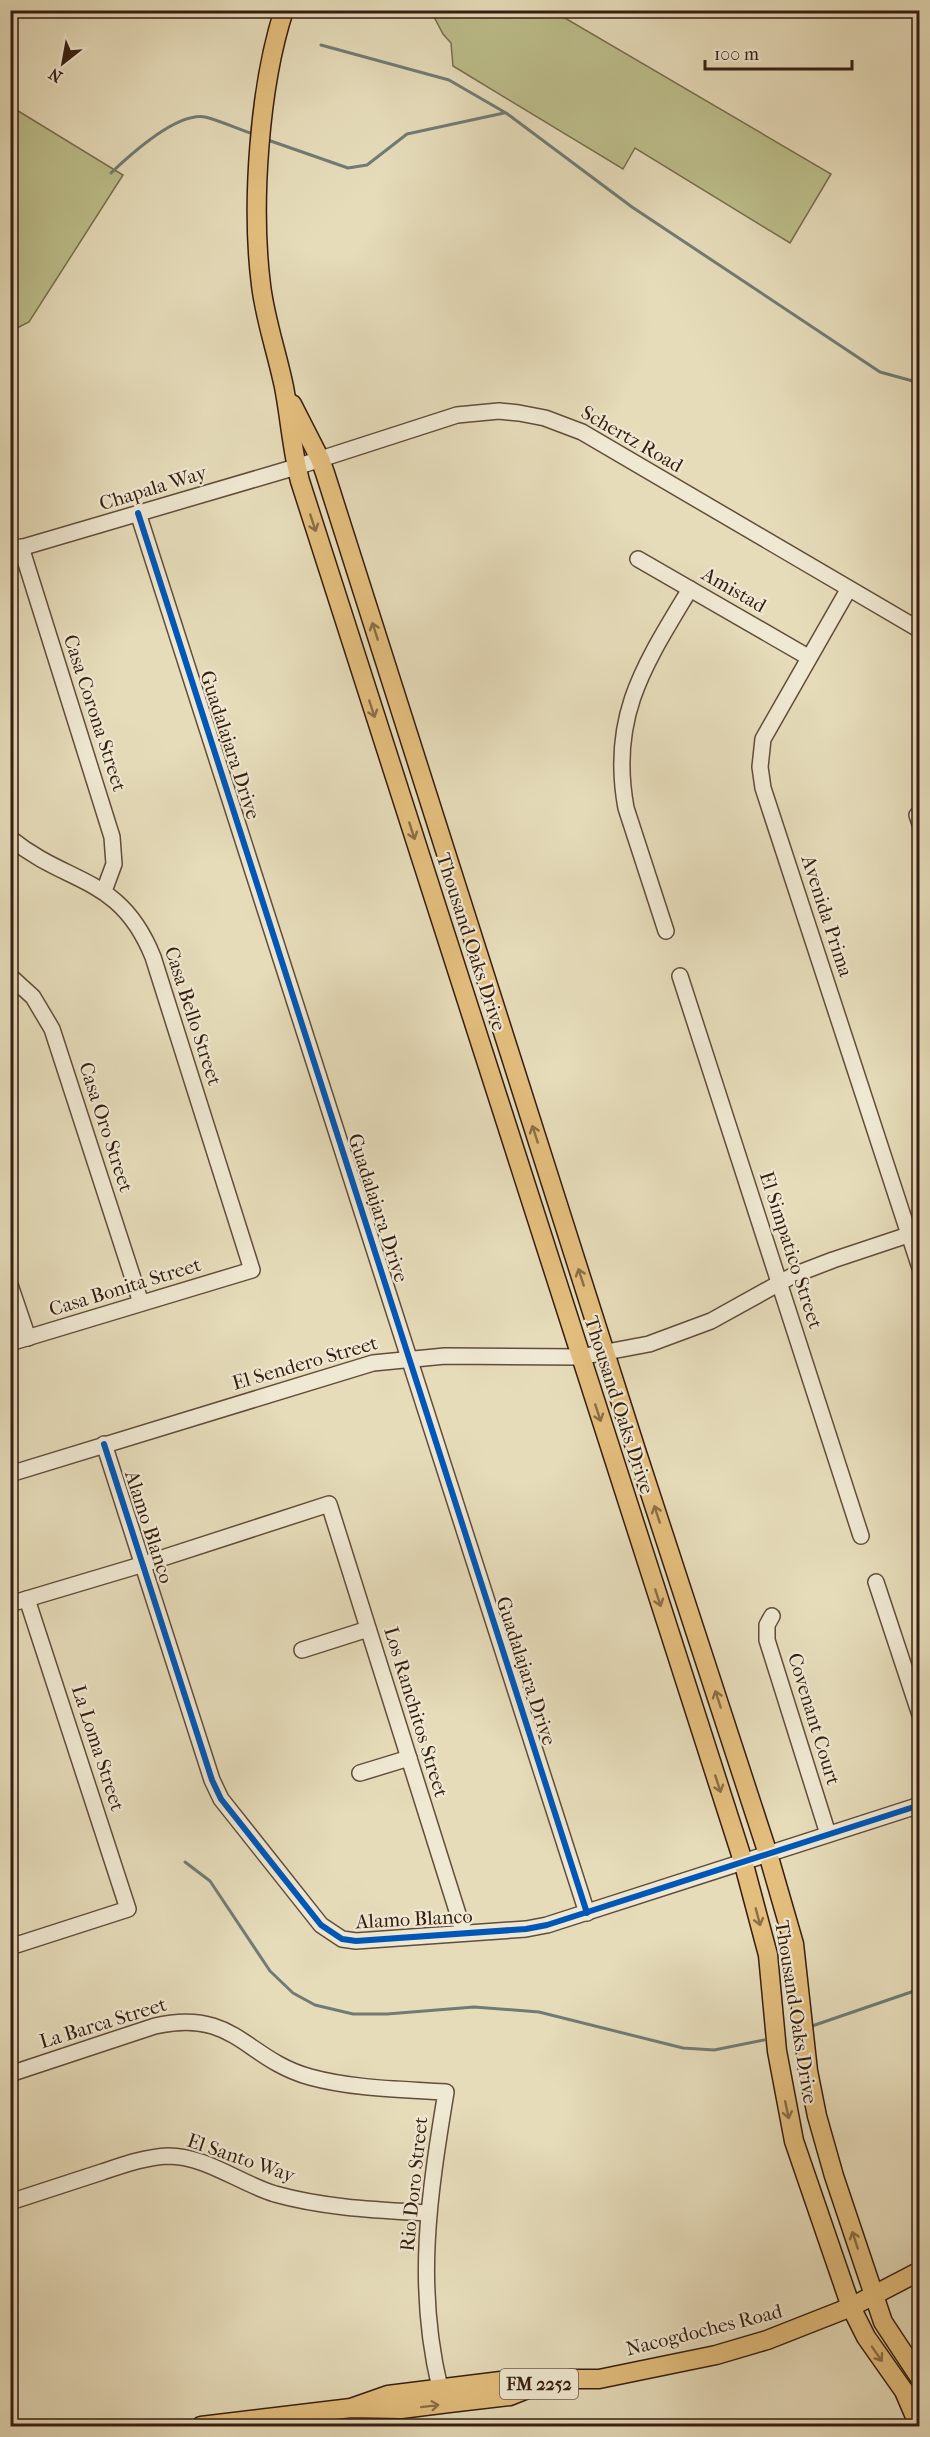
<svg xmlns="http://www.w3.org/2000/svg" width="930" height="2437" font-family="'IM FELL French Canon',serif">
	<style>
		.green { fill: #bcbe8b; stroke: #796e4e; stroke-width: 1.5 }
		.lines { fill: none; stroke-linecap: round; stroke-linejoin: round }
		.stream { stroke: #717b75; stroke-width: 3 }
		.minor-casing { stroke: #624d3a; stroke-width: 18 }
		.major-casing { stroke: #361d10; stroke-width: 21 }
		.minor { stroke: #efe8d2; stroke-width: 15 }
		.major { stroke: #e3be7d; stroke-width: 18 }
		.cycleway-casing { stroke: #efe8d2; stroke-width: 10 }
		.cycleway { stroke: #0057b8; stroke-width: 6 }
		.oneway { stroke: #8c6e46 }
		.labels { text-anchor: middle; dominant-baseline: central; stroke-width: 4.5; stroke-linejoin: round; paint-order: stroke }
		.shield { fill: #efe8d2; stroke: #6e5a4a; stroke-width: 1.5 }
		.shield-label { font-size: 18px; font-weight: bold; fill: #361d10 }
		.street-label { font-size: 20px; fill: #361d10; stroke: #efe8d2 }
	</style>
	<rect width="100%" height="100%" fill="#e6dcba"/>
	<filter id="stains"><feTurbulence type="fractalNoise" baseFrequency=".00333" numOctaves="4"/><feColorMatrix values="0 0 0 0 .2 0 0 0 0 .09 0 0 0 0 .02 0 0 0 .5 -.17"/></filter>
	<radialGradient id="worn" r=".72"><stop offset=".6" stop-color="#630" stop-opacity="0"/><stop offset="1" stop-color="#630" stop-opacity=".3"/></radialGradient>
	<g class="green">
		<path d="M431 11H553L831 174 790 243 635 148 623 169 453 66 451 43 443 34Z"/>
		<path d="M10 106 123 175 29 322 11 331Z"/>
	</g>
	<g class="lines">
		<g class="stream">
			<path d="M321 45 449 80 506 113 632 207 880 372 920 383"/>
			<path d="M265 139 348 168 367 165 407 134 504 113"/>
			<path d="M111 173C130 155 177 112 205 117 221 121 238 129 253 134"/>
			<path d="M185 1862 210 1881 270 1971 293 1993 315 2005 353 2014H387L474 2007 539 2012 683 2048 714 2050 764 2040"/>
			<path d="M812 2026 920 1989"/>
		</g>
		<g class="minor-casing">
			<g id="minor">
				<path d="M138 513 587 1913"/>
				<path d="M21 547 112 837 114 864 104 891"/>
				<path d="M10 551 296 467 457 415 499 411 519 413 545 418 582 432 920 630"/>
				<path d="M638 559 808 657"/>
				<path d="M848 590 763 739 760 767 763 788 920 1268"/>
				<path d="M920 815H917L920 824"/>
				<path d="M10 838C69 886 120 875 153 957L252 1270 10 1343"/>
				<path d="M666 931 626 808C609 716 645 664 690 589"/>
				<path d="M10 976 33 997 52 1029 141 1303"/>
				<path d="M680 976 861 1536"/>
				<path d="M10 1285 28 1338"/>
				<path d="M104 1444 212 1780 221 1799 321 1925 342 1939 356 1941 526 1929 547 1925 920 1805"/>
				<path d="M10 1474 373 1363 445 1356 580 1357 649 1344 711 1321 794 1275 833 1260 920 1231"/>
				<path d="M876 1582 920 1715"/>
				<path d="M10 1604 144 1564 329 1504 464 1933"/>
				<path d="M772 1616 767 1625V1640L828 1834"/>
				<path d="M302 1650 368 1629"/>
				<path d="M360 1773 409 1758"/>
				<path d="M10 1947 128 1909 27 1599"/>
				<path d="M10 2074 155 2026C235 2008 245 2059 310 2077 354 2089 401 2089 446 2092 429 2195 415 2285 440 2388"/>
				<path d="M10 2202C41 2192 71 2182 102 2172 123 2165 145 2157 168 2156 206 2156 239 2183 275 2194 325 2208 377 2210 428 2213"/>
			</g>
		</g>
		<g class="major-casing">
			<g id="major">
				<path d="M284 10C259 87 251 205 261 285 265 319 277 353 284 387 290 418 292 450 300 481L743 1861 768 1955 777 2051 794 2141 851 2307 866 2337 904 2391 919 2426"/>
				<path d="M292 404 320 459 325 473 636 1450 768 1854 794 1944 808 2071 817 2116 834 2176 883 2322 920 2378"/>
				<path d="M540 2384 571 2379H599L716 2355 767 2340 851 2307 920 2271"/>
				<path d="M201 2426 351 2408 401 2409 449 2403 510 2396 540 2384 509 2380 388 2395 351 2408"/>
			</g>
		</g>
		<use href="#minor" class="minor"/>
		<use href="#major" class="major"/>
		<g class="cycleway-casing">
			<g id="cycleway">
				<path d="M138 513 587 1913"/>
				<path d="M104 1444 212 1780 221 1799 321 1925 342 1939 356 1941 526 1929 547 1925 920 1805"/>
			</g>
		</g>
		<use href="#cycleway" class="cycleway"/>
	</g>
	<defs><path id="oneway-shaft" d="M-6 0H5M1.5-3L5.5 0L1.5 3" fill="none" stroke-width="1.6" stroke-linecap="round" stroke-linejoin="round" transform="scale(1.5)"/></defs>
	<g class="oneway">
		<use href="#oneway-shaft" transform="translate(313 523) rotate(72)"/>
		<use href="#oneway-shaft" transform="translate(375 631) rotate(-108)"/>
		<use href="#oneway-shaft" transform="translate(372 709) rotate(72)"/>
		<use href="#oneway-shaft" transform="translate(412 831) rotate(72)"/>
		<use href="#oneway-shaft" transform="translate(535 1134) rotate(-108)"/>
		<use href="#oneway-shaft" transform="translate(581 1277) rotate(-108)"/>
		<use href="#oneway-shaft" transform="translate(598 1413) rotate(72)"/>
		<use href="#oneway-shaft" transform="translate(657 1514) rotate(-108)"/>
		<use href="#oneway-shaft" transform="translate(658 1598) rotate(72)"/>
		<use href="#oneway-shaft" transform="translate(718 1699) rotate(-108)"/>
		<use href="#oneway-shaft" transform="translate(718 1784) rotate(72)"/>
		<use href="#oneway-shaft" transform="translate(758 1917) rotate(75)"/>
		<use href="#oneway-shaft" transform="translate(787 2110) rotate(78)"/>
		<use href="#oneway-shaft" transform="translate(855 2240) rotate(-108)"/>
		<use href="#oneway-shaft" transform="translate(877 2354) rotate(55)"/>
		<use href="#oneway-shaft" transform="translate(430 2406) rotate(-7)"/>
	</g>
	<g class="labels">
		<rect class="shield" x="500" y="2369" width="78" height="30" rx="4.5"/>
		<g class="shield-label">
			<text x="539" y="2384">FM 2252</text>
		</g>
		<g class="street-label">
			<text transform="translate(632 439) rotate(30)">Schertz Road</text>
			<text transform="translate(153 488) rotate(-17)">Chapala Way</text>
			<text transform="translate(734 590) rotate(30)">Amistad</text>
			<text transform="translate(95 713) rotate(72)">Casa Corona Street</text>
			<text transform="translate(230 745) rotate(72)">Guadalajara Drive</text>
			<text transform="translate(827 916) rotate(72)">Avenida Prima</text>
			<text transform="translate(471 942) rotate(72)">Thousand Oaks Drive</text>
			<text transform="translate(193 1016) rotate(72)">Casa Bello Street</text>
			<text transform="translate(106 1127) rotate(72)">Casa Oro Street</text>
			<text transform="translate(378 1208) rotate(72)">Guadalajara Drive</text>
			<text transform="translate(791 1250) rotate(72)">El Simpatico Street</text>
			<text transform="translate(125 1287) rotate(-17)">Casa Bonita Street</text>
			<text transform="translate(305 1363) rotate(-16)">El Sendero Street</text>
			<text transform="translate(619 1405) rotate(72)">Thousand Oaks Drive</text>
			<text transform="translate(149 1527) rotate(72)">Alamo Blanco</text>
			<text transform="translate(526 1671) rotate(72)">Guadalajara Drive</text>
			<text transform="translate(416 1712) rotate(73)">Los Ranchitos Street</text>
			<text transform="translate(814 1719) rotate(73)">Covenant Court</text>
			<text transform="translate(98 1748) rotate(72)">La Loma Street</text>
			<text transform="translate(414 1919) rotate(-3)">Alamo Blanco</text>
			<text transform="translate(796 2012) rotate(81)">Thousand Oaks Drive</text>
			<text transform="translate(103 2023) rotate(-17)">La Barca Street</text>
			<text transform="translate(241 2158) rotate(19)">El Santo Way</text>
			<text transform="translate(414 2184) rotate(-84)">Rio Doro Street</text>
			<text transform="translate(704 2330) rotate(-14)">Nacogdoches Road</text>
		</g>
	</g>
	<rect width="930" height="2437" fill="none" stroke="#e6dcba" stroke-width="36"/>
	<rect x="12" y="12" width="906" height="2413" fill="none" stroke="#361d10" stroke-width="3"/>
	<rect x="18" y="18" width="894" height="2401" fill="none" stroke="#361d10" stroke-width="1.5"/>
	<g transform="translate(63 63) rotate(211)" stroke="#efe8d2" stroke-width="4.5" paint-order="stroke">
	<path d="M0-4.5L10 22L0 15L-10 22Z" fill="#361d10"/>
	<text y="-9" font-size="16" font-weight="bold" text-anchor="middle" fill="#361d10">N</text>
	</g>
	<path d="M705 60v9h147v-9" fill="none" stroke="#361d10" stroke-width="3"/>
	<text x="714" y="60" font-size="18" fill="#361d10" stroke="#efe8d2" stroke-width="4.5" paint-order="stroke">100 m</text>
	<rect width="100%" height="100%" filter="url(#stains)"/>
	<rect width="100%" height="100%" fill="url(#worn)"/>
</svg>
